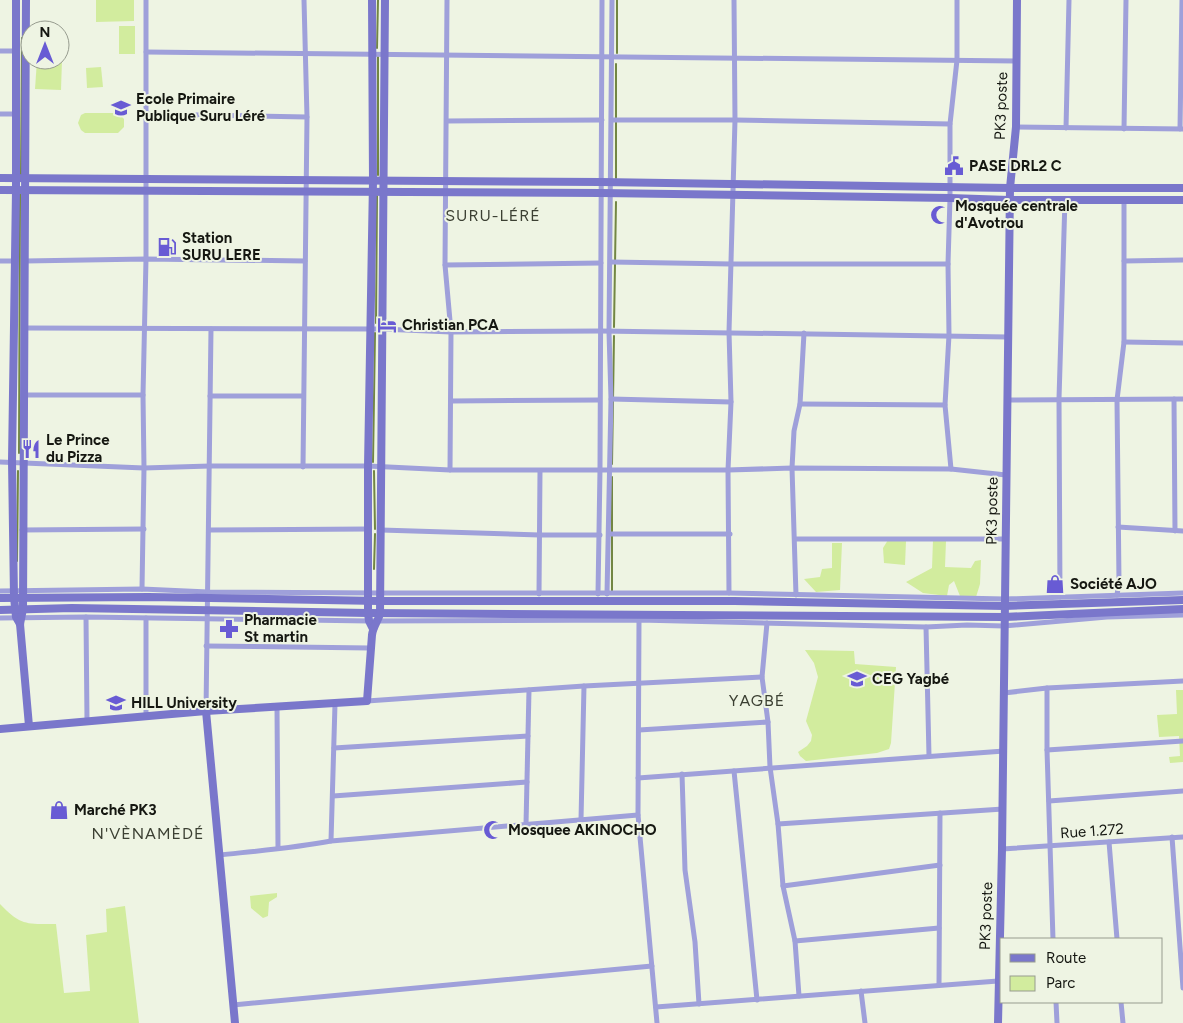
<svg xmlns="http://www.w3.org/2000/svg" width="1183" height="1023" font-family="Figtree,sans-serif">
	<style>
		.green { fill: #d2ec9e }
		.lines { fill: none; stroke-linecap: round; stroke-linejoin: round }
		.stream { stroke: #728643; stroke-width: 2 }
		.street { stroke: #9fa0da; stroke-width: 5 }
		.secondary { stroke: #7a77cb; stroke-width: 8 }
		.labels { text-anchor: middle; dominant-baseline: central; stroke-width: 4; stroke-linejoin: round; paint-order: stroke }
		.poi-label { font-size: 15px; font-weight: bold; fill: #151711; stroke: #eef4e3; text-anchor: start }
		.street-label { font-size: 15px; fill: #151711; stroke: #eef4e3 }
		.neighbourhood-label { font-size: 16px; letter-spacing: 1px; fill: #3c4033; stroke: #eef4e3 }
	</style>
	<rect width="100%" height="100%" fill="#eef4e3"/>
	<g class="green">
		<path d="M96 0H134V21L96 22Z"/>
		<rect x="119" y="26" width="16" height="28"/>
		<path d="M37 60H62L61 90 35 89Z"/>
		<path d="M101 67 103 87 87 88 86 68Z"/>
		<path d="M85 113H118L124 119V127L118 133H85L81 130 78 123 81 115Z"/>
		<path d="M888 540 906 541 905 565 884 563 883 548Z"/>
		<path d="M933 540 946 541 945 567 971 568 975 561 981 560 980 584 976 597 960 596 954 581 949 585 947 596 923 593 906 582 932 568Z"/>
		<path d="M832 543H842L840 590 816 592 804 579 820 577 822 569 832 568Z"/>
		<path d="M805 650 854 651 855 664 896 667 891 743 889 749 877 753 806 761 800 756 798 752 807 746 811 741 812 735 806 721 818 677 814 663Z"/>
		<path d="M1176 690H1183V762L1170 763 1169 757 1180 756 1179 736 1159 737 1157 715 1177 714Z"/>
		<path d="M277 893V897L269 902 268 916 263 918 251 908 250 896Z"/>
		<path d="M0 904C21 926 27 924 56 924L64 993 90 991 86 935 107 932 106 909 125 906 139 1023H0Z"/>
	</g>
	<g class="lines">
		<g class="stream">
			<path d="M377 48 378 0"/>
			<path d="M617 53V0"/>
			<path d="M378 57V175"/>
			<path d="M21 176 22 38"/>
			<path d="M616 178V64"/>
			<path d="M376 323 377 196"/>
			<path d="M614 327 616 202"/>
			<path d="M19 453 20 193"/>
			<path d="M373 462 375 333"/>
			<path d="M612 464 614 336"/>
			<path d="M374 471 375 529"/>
			<path d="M17 561 18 471"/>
			<path d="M374 569 375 534"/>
			<path d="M612 592V477"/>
		</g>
		<g class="street">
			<path d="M447 0 445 265 451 332 450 470"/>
			<path d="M0 51H17"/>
			<path d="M146 52 1016 61"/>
			<path d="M0 114H16"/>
			<path d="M146 114 307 117"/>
			<path d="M612 120H735L950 124"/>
			<path d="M447 121 602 120"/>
			<path d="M1016 127 1183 129"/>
			<path d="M1066 128 1069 0"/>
			<path d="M1124 129 1126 0"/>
			<path d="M1180 129 1182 0"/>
			<path d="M0 261H15"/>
			<path d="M25 261 146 259 305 261"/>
			<path d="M1124 261 1183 260"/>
			<path d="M611 262 731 264H948"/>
			<path d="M445 265 601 263"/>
			<path d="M25 328 381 329 451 332 601 331 1008 337"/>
			<path d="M1124 342 1183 343"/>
			<path d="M24 395H143"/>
			<path d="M210 396H303"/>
			<path d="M611 399 731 402"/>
			<path d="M1174 399 1175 531"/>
			<path d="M1007 400 1183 399"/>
			<path d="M451 401 599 400"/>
			<path d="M800 404 945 405"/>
			<path d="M0 462 144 468 210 466H368L450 470H728L792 468 951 469 1006 475"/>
			<path d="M303 467 307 117 304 0"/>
			<path d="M951 469 945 405 949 335 948 264 950 198V124L957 60V0"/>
			<path d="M1118 527 1183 531"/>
			<path d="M22 530 144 529"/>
			<path d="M209 530 368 529"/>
			<path d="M381 530 540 535H600"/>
			<path d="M609 534H730"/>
			<path d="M795 539H1006"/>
			<path d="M142 589 144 468 143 395 146 259V0"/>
			<path d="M0 591 142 589 208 592 377 593H729L1005 599 1183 593"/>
			<path d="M729 593 728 470 731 402 729 332 735 120 734 0"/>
			<path d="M539 594 540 471"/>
			<path d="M598 594 600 469 602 0"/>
			<path d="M607 594 611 399 609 332 612 0"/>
			<path d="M796 595 792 468 794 431 800 404 804 333"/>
			<path d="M1117 595 1119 582 1117 400 1124 342V200"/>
			<path d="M1060 597 1059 399 1065 199"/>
			<path d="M86 617 87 721"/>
			<path d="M0 618 86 617 369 621 639 620 926 627 967 625 1004 626 1107 617 1183 615"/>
			<path d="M639 620 638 815 657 1023"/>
			<path d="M767 623 762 677 768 722 770 767 778 824 783 886 795 941 799 996"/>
			<path d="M926 627 929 756"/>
			<path d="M206 646 370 648"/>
			<path d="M1047 688V750L1053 939"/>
			<path d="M1004 693 1047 688 1183 681"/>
			<path d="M367 701 584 686 762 677"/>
			<path d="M277 707 278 848"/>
			<path d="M206 711 211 329"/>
			<path d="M146 716V618"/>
			<path d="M639 730 768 722"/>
			<path d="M334 748 528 736"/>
			<path d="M1047 750 1183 741"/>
			<path d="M734 771 757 1000"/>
			<path d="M682 774 685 870 695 942 699 1004"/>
			<path d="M638 778 1004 751"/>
			<path d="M333 796 527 782"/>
			<path d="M1049 801 1183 791"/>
			<path d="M581 820 584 686"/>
			<path d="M778 824 1003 809"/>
			<path d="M526 825 529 690"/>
			<path d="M1172 837 1183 988"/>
			<path d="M331 841 335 704"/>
			<path d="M1109 842 1117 939"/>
			<path d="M1002 849 1183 837"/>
			<path d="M219 855C257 851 294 848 331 841L638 815"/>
			<path d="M783 886 940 865"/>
			<path d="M795 941 939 928"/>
			<path d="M939 985 940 813"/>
			<path d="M861 991 865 1023"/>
			<path d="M1056 1002 1057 1023"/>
			<path d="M1121 1002 1123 1023"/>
			<path d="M233 1005 652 966"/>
			<path d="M656 1007 998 981"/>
		</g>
		<g class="secondary">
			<path d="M16 0V190L12 461 14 597 16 617 20 624"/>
			<path d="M26 0 23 609 20 624 29 726"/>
			<path d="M372 0 373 181 368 466V613L369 621 373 629"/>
			<path d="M0 178 601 182 1010 188H1183"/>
			<path d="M0 190 601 193 950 198 1009 200H1183"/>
			<path d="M0 598 149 597 379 601H734L1004 606 1183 600"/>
			<path d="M0 610 72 608 368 613 1004 617 1183 609"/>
			<path d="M206 711 235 1023"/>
			<path d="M0 729 206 711 367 701 372 635C373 627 378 621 380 614L385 0"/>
			<path d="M998 1023 1002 849 1010 188 1016 127 1017 0"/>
		</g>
	</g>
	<defs>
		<g id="school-bare" transform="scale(1.5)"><path d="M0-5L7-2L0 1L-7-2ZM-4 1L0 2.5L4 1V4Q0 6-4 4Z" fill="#685bd4" stroke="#eef4e3" stroke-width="2.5" paint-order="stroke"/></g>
		<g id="civic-bare" transform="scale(1.5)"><path d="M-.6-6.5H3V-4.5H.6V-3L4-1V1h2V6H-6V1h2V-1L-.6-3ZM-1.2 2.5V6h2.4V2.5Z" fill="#685bd4" stroke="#eef4e3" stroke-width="2.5" paint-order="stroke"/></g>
		<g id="mosque-bare" transform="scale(1.5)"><path d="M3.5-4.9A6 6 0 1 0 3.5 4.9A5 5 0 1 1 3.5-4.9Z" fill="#685bd4" stroke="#eef4e3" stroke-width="2.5" paint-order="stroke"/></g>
		<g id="fuel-bare" transform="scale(1.5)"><path d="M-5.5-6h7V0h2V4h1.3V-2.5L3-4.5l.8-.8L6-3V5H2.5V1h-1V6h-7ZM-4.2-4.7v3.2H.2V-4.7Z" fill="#685bd4" stroke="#eef4e3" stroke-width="2.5" paint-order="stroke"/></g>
		<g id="hotel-bare" transform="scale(1.5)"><path d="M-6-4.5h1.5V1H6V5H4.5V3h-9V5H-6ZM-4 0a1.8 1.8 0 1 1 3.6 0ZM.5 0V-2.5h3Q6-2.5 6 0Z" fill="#685bd4" stroke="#eef4e3" stroke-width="2.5" paint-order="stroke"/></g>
		<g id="restaurant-bare" transform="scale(1.5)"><path d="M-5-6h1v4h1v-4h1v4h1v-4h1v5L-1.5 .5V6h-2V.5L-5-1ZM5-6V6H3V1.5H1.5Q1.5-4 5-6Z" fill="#685bd4" stroke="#eef4e3" stroke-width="2.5" paint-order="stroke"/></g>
		<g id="shop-bare" transform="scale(1.5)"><path d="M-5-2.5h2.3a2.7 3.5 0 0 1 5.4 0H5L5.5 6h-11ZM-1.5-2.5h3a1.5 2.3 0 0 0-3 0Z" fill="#685bd4" stroke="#eef4e3" stroke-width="2.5" paint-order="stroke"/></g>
		<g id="pharmacy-bare" transform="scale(1.5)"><path d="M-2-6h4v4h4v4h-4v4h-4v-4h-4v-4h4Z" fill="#685bd4" stroke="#eef4e3" stroke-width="2.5" paint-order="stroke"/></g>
		<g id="university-bare" transform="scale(1.5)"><path d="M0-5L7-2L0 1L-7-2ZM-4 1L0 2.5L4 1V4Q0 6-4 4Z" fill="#685bd4" stroke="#eef4e3" stroke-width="2.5" paint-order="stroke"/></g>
	</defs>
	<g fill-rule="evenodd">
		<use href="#school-bare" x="121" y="108"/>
		<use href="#civic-bare" x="954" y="166"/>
		<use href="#mosque-bare" x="940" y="215"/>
		<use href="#fuel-bare" x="167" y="247"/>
		<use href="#hotel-bare" x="387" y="325"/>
		<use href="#restaurant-bare" x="31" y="449"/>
		<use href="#shop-bare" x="1055" y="584"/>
		<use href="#pharmacy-bare" x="229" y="629"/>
		<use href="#university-bare" x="857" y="679"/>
		<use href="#university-bare" x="116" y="703"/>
		<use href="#shop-bare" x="59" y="810"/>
		<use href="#mosque-bare" x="493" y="830"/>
	</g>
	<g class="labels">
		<g class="poi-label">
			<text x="136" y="99">Ecole Primaire<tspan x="136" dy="17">Publique Suru Léré</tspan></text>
			<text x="969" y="166">PASE DRL2 C</text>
			<text x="955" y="206">Mosquée centrale<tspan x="955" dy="17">d'Avotrou</tspan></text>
			<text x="182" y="238">Station<tspan x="182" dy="17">SURU LERE</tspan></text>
			<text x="402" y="325">Christian PCA</text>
			<text x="46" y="440">Le Prince<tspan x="46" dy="17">du Pizza</tspan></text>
			<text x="1070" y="584">Société AJO</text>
			<text x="244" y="620">Pharmacie<tspan x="244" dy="17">St martin</tspan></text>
			<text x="872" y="679">CEG Yagbé</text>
			<text x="131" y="703">HILL University</text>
			<text x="74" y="810">Marché PK3</text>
			<text x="508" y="830">Mosquee AKINOCHO</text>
		</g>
		<g class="street-label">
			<text transform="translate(1001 106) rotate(-88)">PK3 poste</text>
			<text transform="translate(992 511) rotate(-89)">PK3 poste</text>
			<text transform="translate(1092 831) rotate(-4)">Rue 1.272</text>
			<text transform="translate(986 916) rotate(-88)">PK3 poste</text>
		</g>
		<g class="neighbourhood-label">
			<text x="493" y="215">SURU-LÉRÉ</text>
			<text x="757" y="700">YAGBÉ</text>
			<text x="148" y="833">N'VÈNAMÈDÉ</text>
		</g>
	</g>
	<rect x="1000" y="938" width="162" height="65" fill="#eef4e3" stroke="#979c8f"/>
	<rect x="1010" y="954" width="25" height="8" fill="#7a77cb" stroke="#979c8f"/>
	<text x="1046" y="963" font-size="15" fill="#151711">Route</text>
	<rect x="1010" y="976" width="25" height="15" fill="#d2ec9e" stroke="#979c8f"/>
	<text x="1046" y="988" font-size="15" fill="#151711">Parc</text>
	<g transform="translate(45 45)"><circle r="24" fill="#eef4e3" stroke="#979c8f"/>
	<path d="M0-4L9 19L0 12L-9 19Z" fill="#685bd4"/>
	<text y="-8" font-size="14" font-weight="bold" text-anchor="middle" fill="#151711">N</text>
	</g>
</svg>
